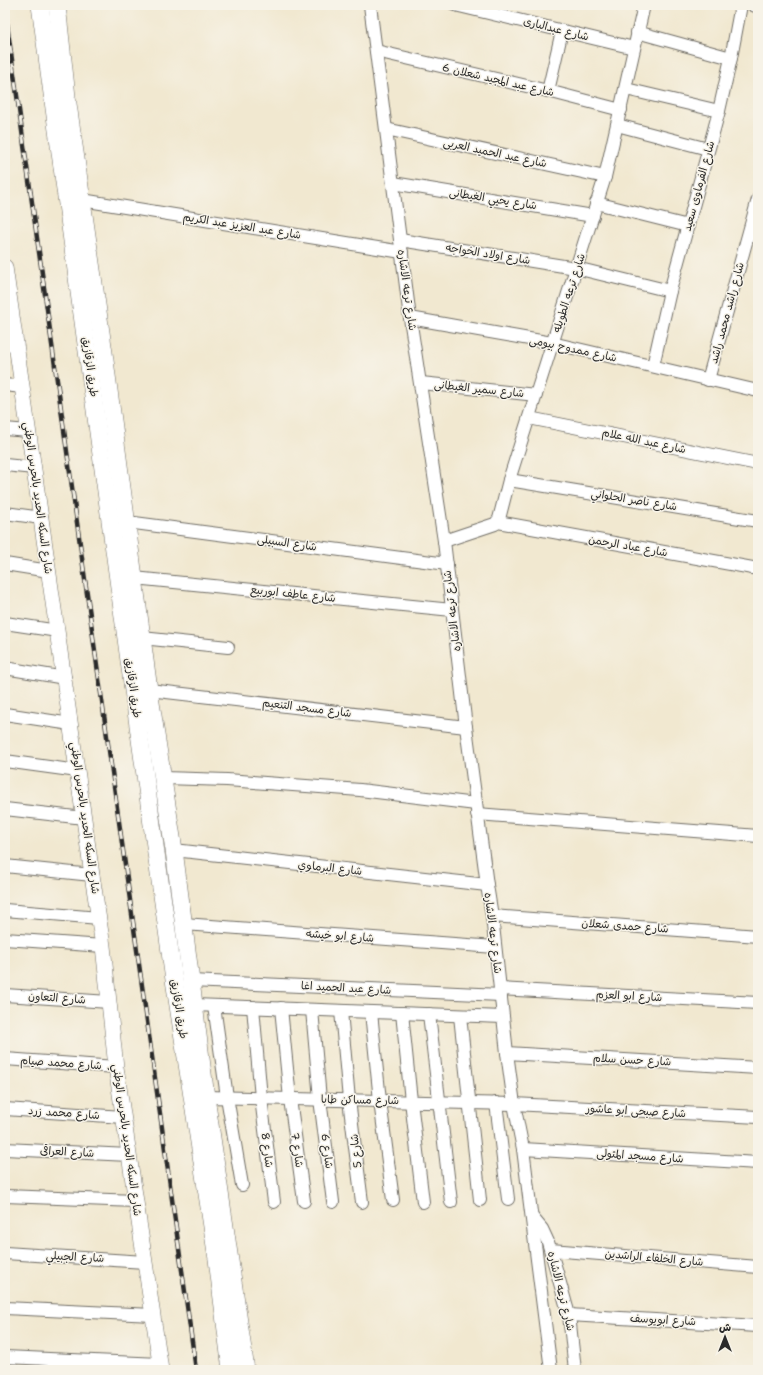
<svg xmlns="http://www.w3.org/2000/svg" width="763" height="1375" font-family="'Shantell Sans','Playpen Sans Arabic',sans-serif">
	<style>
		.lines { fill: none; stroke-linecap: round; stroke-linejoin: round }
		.minor-casing { stroke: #706d65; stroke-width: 14 }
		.tertiary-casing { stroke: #706d65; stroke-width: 16 }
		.secondary-casing { stroke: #706d65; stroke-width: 18 }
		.minor { stroke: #fff; stroke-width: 12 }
		.tertiary { stroke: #fff; stroke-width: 15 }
		.secondary { stroke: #fff; stroke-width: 17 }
		.rail-casing { stroke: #2b2b2b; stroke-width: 4.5 }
		.rail { stroke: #f7f3e8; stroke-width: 3; stroke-dasharray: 9; stroke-linecap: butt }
		.labels { text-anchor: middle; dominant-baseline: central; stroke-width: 3; stroke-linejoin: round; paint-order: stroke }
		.street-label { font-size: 11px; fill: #2b2b2b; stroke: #f7f3e8 }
	</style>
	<rect width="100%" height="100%" fill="#f7f3e8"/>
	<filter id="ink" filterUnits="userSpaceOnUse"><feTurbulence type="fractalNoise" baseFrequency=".025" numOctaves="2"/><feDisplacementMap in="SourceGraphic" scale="8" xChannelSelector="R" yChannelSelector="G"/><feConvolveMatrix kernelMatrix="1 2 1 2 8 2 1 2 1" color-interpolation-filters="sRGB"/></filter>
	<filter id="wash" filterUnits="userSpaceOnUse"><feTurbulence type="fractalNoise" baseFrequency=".012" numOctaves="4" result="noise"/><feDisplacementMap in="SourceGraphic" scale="16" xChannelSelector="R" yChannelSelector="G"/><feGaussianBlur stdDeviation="0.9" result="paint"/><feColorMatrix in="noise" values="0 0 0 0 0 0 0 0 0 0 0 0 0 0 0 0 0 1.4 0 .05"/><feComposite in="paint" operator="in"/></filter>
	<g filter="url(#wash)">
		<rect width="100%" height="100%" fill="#f1e8d0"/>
	</g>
	<g filter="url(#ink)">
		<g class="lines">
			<g class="minor-casing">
				<g id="minor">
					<path d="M370 5 410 318 444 541 466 727 487 885 492 916 507 1053 514 1104 523 1149 551 1370"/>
					<path d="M455 5 634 48"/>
					<path d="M753 5 758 7"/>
					<path d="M637 32 731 58"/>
					<path d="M376 51 548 91 621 110"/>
					<path d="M626 89 719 111"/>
					<path d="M548 91 562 31"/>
					<path d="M617 125 708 149"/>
					<path d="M386 129 605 177"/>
					<path d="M393 183 593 216"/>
					<path d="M82 200 402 252"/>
					<path d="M596 203 688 226"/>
					<path d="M400 240 576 268 670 291"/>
					<path d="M410 318 552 343 758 391"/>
					<path d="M5 344 16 345"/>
					<path d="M653 366 670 291 719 111 731 58 741 5"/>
					<path d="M708 380 758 199"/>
					<path d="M421 383 536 395"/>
					<path d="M5 385 22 387"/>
					<path d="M529 418 758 464"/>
					<path d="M5 429 28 431"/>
					<path d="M5 465 34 468"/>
					<path d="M509 480 758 521"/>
					<path d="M5 513 42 518"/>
					<path d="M127 522 447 564"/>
					<path d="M498 522 758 569"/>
					<path d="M444 541 495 524 499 519 509 480 605 177 644 5"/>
					<path d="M5 564 49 571"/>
					<path d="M134 578 452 610"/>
					<path d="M5 623 58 631"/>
					<path d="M142 638 228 647"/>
					<path d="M5 668 65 678"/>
					<path d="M149 690 466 727"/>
					<path d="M5 714 71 724"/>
					<path d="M5 761 78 771"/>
					<path d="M164 778 227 780 360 790 476 804"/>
					<path d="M5 809 84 818"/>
					<path d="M477 814 758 836"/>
					<path d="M174 850 487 885"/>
					<path d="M5 866 92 875"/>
					<path d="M5 910 99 918"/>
					<path d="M492 916 758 936"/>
					<path d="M184 924 495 947"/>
					<path d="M5 939 103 946"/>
					<path d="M191 981 501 995"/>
					<path d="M500 989 758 1003"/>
					<path d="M5 995 109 1002"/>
					<path d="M194 1005 503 1017"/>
					<path d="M214 1006 227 1097 242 1185"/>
					<path d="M253 1007 261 1098 274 1202"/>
					<path d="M281 1008 290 1099 304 1201"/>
					<path d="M312 1010 320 1099 333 1202"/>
					<path d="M341 1011 349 1100 362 1202"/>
					<path d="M371 1012 380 1101 393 1200"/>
					<path d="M402 1013 411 1101 423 1202"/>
					<path d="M429 1014 451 1202"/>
					<path d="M460 1016 480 1200"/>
					<path d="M507 1053 758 1068"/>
					<path d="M5 1059 116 1067"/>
					<path d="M206 1097 514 1104 758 1117"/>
					<path d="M496 1103 508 1199"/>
					<path d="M5 1109 123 1117"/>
					<path d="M5 1149 129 1155"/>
					<path d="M523 1149 758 1163"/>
					<path d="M5 1196 136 1201"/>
					<path d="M532 1217 542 1229 548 1242 558 1276 569 1315 575 1370"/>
					<path d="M551 1250 758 1267"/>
					<path d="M5 1253 145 1262"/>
					<path d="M5 1308 153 1315"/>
					<path d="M569 1315 758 1326"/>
					<path d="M5 1357 160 1364"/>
				</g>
			</g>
			<g class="tertiary-casing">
				<path id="tertiary" d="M5 267 92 875 103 946 116 1067 161 1370"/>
			</g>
			<g class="secondary-casing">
				<g id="secondary">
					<path d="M40 5 133 690 173 973 217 1259 231 1370"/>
					<path d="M57 5 67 97 104 353 149 690 174 850 206 1097 246 1370"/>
				</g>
			</g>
			<use href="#minor" class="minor"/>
			<use href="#tertiary" class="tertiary"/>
			<use href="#secondary" class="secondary"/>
			<g class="rail-casing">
				<path id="rail" d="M5 10 196 1370"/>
			</g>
			<use href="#rail" class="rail"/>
		</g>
	</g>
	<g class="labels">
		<g class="street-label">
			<text transform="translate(556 29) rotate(14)">شارع عبدالبارى</text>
			<text transform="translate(498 80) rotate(13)">شارع عبد المجيد شعلان 6</text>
			<text transform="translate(495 153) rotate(12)">شارع عبد الحميد العربى</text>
			<text transform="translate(699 186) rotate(-75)">شارع الفرماوى سعيد</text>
			<text transform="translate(493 199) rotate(9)">شارع يحيي الغيطانى</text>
			<text transform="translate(242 226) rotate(9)">شارع عبد العزيز عبد الكريم</text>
			<text transform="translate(488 254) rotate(9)">شارع اولاد الخواجه</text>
			<text transform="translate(407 290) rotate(82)">شارع ترعه الاشاره</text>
			<text transform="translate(569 293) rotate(-72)">شارع ترعه الطويله</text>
			<text transform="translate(727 313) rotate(-75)">شارع راشد محمد راشد</text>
			<text transform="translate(573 349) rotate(12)">شارع ممدوح بيومى</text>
			<text transform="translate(90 367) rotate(82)">طريق الزقازيق</text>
			<text transform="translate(479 389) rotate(6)">شارع سمير الغيطانى</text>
			<text transform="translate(644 441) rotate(12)">شارع عبد الله علام</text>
			<text transform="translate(38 498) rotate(82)">شارع السكه الحديد بالحرس الوطني</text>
			<text transform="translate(634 500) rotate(9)">شارع ناصر الحلواني</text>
			<text transform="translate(287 543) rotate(8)">شارع السبيلى</text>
			<text transform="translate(628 546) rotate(10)">شارع عباد الرحمن</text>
			<text transform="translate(293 594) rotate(6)">شارع عاطف ابوربيع</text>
			<text transform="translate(452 611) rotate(-97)">شارع ترعه الاشاره</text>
			<text transform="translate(133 688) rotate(82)">طريق الزقازيق</text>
			<text transform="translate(307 708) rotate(7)">شارع مسجد التنعيم</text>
			<text transform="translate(85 818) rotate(82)">شارع السكه الحديد بالحرس الوطني</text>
			<text transform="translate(330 868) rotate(6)">شارع البرماوي</text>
			<text transform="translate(625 926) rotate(4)">شارع حمدى شعلان</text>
			<text transform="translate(493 933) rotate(83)">شارع ترعه الاشاره</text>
			<text transform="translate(340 936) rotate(4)">شارع ابو خيشه</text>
			<text transform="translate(346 988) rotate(3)">شارع عبد الحميد اغا</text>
			<text transform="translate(629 996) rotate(3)">شارع ابو العزم</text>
			<text transform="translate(57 998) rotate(4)">شارع التعاون</text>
			<text transform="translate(179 1009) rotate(81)">طريق الزقازيق</text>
			<text transform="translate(632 1060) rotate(3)">شارع حسن سلام</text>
			<text transform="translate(61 1063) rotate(4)">شارع محمد صيام</text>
			<text transform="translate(360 1100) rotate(1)">شارع مساكن طابا</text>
			<text transform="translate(636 1111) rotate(3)">شارع صبحى ابو عاشور</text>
			<text transform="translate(64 1113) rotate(4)">شارع محمد زرد</text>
			<text transform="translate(127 1140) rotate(82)">شارع السكه الحديد بالحرس الوطني</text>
			<text transform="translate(267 1150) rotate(83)">شارع 8</text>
			<text transform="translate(297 1150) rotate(82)">شارع 7</text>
			<text transform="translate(327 1151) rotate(83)">شارع 6</text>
			<text transform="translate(356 1151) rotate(-97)">شارع 5</text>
			<text transform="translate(67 1152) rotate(3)">شارع العراقى</text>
			<text transform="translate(640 1156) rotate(4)">شارع مسجد المتولى</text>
			<text transform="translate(75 1257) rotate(3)">شارع الجبيلي</text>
			<text transform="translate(654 1258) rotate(5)">شارع الخلفاء الراشدين</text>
			<text transform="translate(561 1291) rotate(76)">شارع ترعه الاشاره</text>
			<text transform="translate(663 1320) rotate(3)">شارع ابويوسف</text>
		</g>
	</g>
	<rect width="763" height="1375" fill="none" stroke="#f7f3e8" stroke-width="20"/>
	<g transform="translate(725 1337)" stroke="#f7f3e8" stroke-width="3" paint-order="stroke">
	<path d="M0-3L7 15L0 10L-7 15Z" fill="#2b2b2b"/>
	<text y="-6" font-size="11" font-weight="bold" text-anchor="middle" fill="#2b2b2b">ش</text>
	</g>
</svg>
